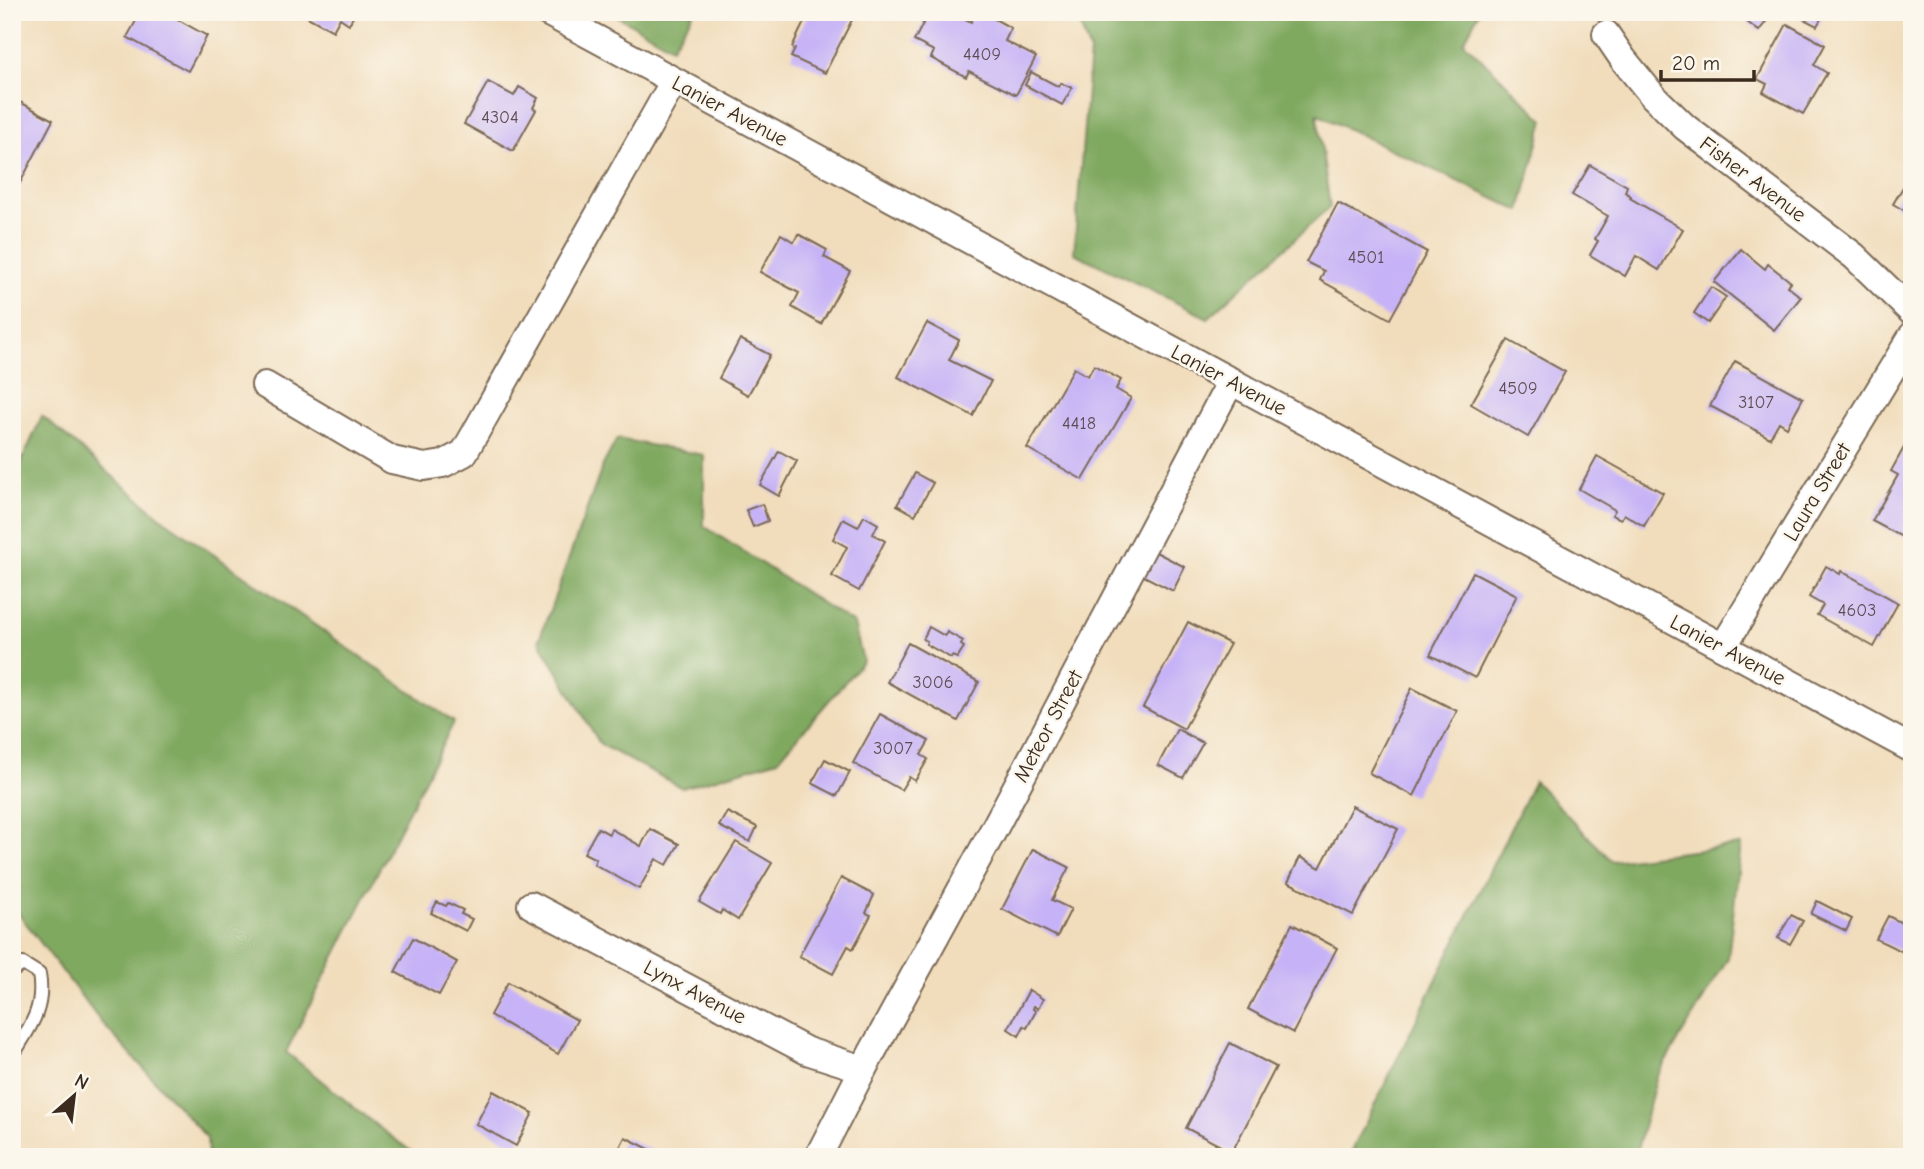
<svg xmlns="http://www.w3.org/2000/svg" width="1924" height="1169" font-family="'Comic Neue',sans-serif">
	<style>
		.forest { fill: #80a960; stroke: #5e6a3f; stroke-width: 2 }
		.building { fill: #c6b2f6 }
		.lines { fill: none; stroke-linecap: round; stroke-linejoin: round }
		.lane-casing { stroke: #7b6955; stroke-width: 16 }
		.street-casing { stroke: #7b6955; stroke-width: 30 }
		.lane { stroke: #fff; stroke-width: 12 }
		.street { stroke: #fff; stroke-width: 26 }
		.labels { text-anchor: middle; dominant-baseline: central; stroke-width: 5; stroke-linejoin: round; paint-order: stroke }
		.number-label { font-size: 18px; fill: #5e4c54 }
		.street-label { font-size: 21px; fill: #3b2a1e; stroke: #fbf7ec }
	</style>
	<rect width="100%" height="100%" fill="#fbf7ec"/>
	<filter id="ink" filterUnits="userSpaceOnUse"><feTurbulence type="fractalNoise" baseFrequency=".0143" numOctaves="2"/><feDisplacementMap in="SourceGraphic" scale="14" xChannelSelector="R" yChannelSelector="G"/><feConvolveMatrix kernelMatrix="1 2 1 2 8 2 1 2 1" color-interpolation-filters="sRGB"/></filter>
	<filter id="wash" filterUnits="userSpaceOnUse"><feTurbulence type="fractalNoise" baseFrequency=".00686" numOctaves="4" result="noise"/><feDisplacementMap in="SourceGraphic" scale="28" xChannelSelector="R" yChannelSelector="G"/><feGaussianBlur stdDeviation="1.57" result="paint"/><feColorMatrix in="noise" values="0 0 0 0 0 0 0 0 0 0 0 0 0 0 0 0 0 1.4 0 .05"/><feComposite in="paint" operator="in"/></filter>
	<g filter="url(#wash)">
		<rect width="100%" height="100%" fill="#f1ddbc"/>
		<g class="forest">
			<path d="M610 12H694L672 47Z"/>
			<path d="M1075 12H1479L1464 42 1544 120 1520 211 1317 114 1330 207 1208 318 1074 253 1090 52Z"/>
			<path d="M42 416 164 520 454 722 286 1052 377 1126 419 1157H208L207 1138 101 1022 12 905V483Z"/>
			<path d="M617 439 704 455V526L854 624 863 661 778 760 682 788 600 744 539 640 603 465Z"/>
			<path d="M1534 781 1612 861 1741 845 1728 958 1657 1076 1635 1157H1349Z"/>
		</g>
		<g id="blocks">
			<g class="building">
				<path d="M141 12H164L207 36 188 71 127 37Z"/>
				<path d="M303 12H356L349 24 340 18 333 31 302 14Z"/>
				<path d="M809 12H856L825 73 791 57 795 49 792 47Z"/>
				<path d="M929 12H952L971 22 976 12H982L1011 28 1005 41 1036 57 1016 95 969 71 966 77 931 58 934 51 914 41Z"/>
				<path d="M1734 12H1773L1759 31Z"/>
				<path d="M1795 12H1825L1817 26 1794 14Z"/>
				<path d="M1787 24 1825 45 1814 65 1827 73 1803 114 1763 92 1767 84 1757 79Z"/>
				<path d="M1031 72 1059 87 1061 83 1072 88 1062 105 1025 85Z"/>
				<path d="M488 82 514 96 519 87 538 98 533 108 536 110 513 151 464 124Z"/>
				<path d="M18 101 53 120 18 187 12 184V111Z"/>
				<path d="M1590 165 1627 186 1625 192 1631 196 1630 198 1683 229 1659 270 1636 256 1625 276 1590 255 1598 241 1595 239 1608 216 1572 195Z"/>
				<path d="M1912 172V215L1893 204Z"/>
				<path d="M1338 203 1427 252 1390 319 1320 280 1324 271 1306 262Z"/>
				<path d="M781 234 794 242 798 234 827 250 824 257 850 271 821 324 792 307 799 293 760 272Z"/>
				<path d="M1741 249 1765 269 1768 264 1791 282 1787 286 1801 297 1774 330 1714 282Z"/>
				<path d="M1711 287 1726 297 1708 323 1694 313Z"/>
				<path d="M927 323 959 340 949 360 991 381 973 416 898 377Z"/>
				<path d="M740 339 770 355 748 395 719 378Z"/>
				<path d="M1508 340 1565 372 1528 437 1471 404Z"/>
				<path d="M1735 361 1803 398 1787 427 1779 422 1770 438 1710 406Z"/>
				<path d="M1094 365 1121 380 1116 389 1131 398 1083 480 1027 448 1074 368 1088 376Z"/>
				<path d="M1906 444 1912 448V520L1902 537 1872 521 1898 475 1891 471Z"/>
				<path d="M779 451 797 461 779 496 760 485Z"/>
				<path d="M1597 456 1663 493 1644 526 1624 514 1621 519 1612 515 1615 510 1579 489Z"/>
				<path d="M915 473 933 483 915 515 897 505Z"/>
				<path d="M762 504 768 521 753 527 746 510Z"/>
				<path d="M864 516 878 524 873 534 885 541 859 591 832 576 847 547 833 539 843 519 858 527Z"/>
				<path d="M1148 548 1185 567 1173 591 1136 572Z"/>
				<path d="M1826 566 1840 574 1841 571 1898 603 1874 647 1817 615 1823 605 1809 597Z"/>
				<path d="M1473 572 1517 595 1475 678 1430 655Z"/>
				<path d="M1188 622 1230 644 1184 729 1143 707Z"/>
				<path d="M929 627 945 636 947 632 963 641 961 645 964 647 957 658 952 656 951 658 926 644 927 641 923 639Z"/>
				<path d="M908 643 979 682 958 721 887 682Z"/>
				<path d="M1412 688 1457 711 1414 796 1369 773Z"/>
				<path d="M880 714 929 741 921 755 928 759 915 781 909 777 901 790 853 763Z"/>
				<path d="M1177 729 1203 743 1183 778 1158 765Z"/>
				<path d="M825 759 850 772 837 796 812 783Z"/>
				<path d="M1352 806 1398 829 1353 915 1288 882 1300 857 1320 868Z"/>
				<path d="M727 812 757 827 750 842 719 826Z"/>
				<path d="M598 828 609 834 611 829 641 846 650 829 679 844 667 865 656 859 639 889 594 864 596 859 584 853Z"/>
				<path d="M736 842 772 863 738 920 722 910 720 914 699 902Z"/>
				<path d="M1033 849 1069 867 1052 900 1071 909 1057 937 1002 909Z"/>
				<path d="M841 878 874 895 866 913 871 915 853 949 848 946 833 974 799 956Z"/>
				<path d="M1817 901 1852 919 1846 931 1811 914Z"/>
				<path d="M437 902 446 906 448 903 463 910 461 914 472 919 466 931 431 913Z"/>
				<path d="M1791 915 1803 921 1790 944 1778 938Z"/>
				<path d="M1888 916 1912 928V936L1903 952 1876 939Z"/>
				<path d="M1292 924 1337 948 1293 1033 1248 1009Z"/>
				<path d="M413 938 457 962 439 995 395 972Z"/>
				<path d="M508 982 577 1020 558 1054 490 1015Z"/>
				<path d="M1029 990 1043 999 1038 1009 1034 1006 1033 1009 1036 1011 1027 1028 1024 1026 1019 1036 1008 1029Z"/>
				<path d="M1230 1043 1276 1067 1232 1152 1186 1128Z"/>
				<path d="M493 1091 533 1113 516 1146 476 1124Z"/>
				<path d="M625 1137 665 1157H615Z"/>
			</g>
		</g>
	</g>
	<g filter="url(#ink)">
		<use href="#blocks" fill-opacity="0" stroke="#7b6955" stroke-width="2"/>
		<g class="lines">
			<g class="lane-casing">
				<path id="lane" d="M12 971 23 964 39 974C45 1009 30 1027 12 1056"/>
			</g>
			<g class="street-casing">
				<g id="street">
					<path d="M547 12 1912 749"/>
					<path d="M1606 34 1623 59 1653 96 1685 127 1854 256 1912 312"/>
					<path d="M265 385 392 460 424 467 443 464 464 453 674 81"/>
					<path d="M1723 647 1912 336"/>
					<path d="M531 905 807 1051 863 1069"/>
					<path d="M818 1157 863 1069 994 829 1231 381"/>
				</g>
			</g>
			<use href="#lane" class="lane"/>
			<use href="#street" class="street"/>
		</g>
	</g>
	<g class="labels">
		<g class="number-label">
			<text x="982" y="54">4409</text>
			<text x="500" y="117">4304</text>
			<text x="1366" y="257">4501</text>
			<text x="1518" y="388">4509</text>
			<text x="1756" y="402">3107</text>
			<text x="1079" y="423">4418</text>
			<text x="1857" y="610">4603</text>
			<text x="933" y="682">3006</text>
			<text x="893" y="748">3007</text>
		</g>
		<g class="street-label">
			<text transform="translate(730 111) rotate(28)">Lanier Avenue</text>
			<text transform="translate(1753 179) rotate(37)">Fisher Avenue</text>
			<text transform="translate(1229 380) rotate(28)">Lanier Avenue</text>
			<text transform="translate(1817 492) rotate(-59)">Laura Street</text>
			<text transform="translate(1728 650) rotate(28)">Lanier Avenue</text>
			<text transform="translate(1048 726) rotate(-62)">Meteor Street</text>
			<text transform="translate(695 992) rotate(28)">Lynx Avenue</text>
		</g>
	</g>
	<rect width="1924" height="1169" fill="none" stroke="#fbf7ec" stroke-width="42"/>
	<g transform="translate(74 1096) rotate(28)" stroke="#fbf7ec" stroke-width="5" paint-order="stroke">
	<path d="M0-5L12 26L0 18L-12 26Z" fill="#3b2a1e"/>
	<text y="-10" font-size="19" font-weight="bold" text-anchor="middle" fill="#3b2a1e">N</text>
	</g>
	<path d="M1661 70v10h93v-10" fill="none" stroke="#3b2a1e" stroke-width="3.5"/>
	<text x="1672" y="70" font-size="21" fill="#3b2a1e" stroke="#fbf7ec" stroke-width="5" paint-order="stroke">20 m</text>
</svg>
